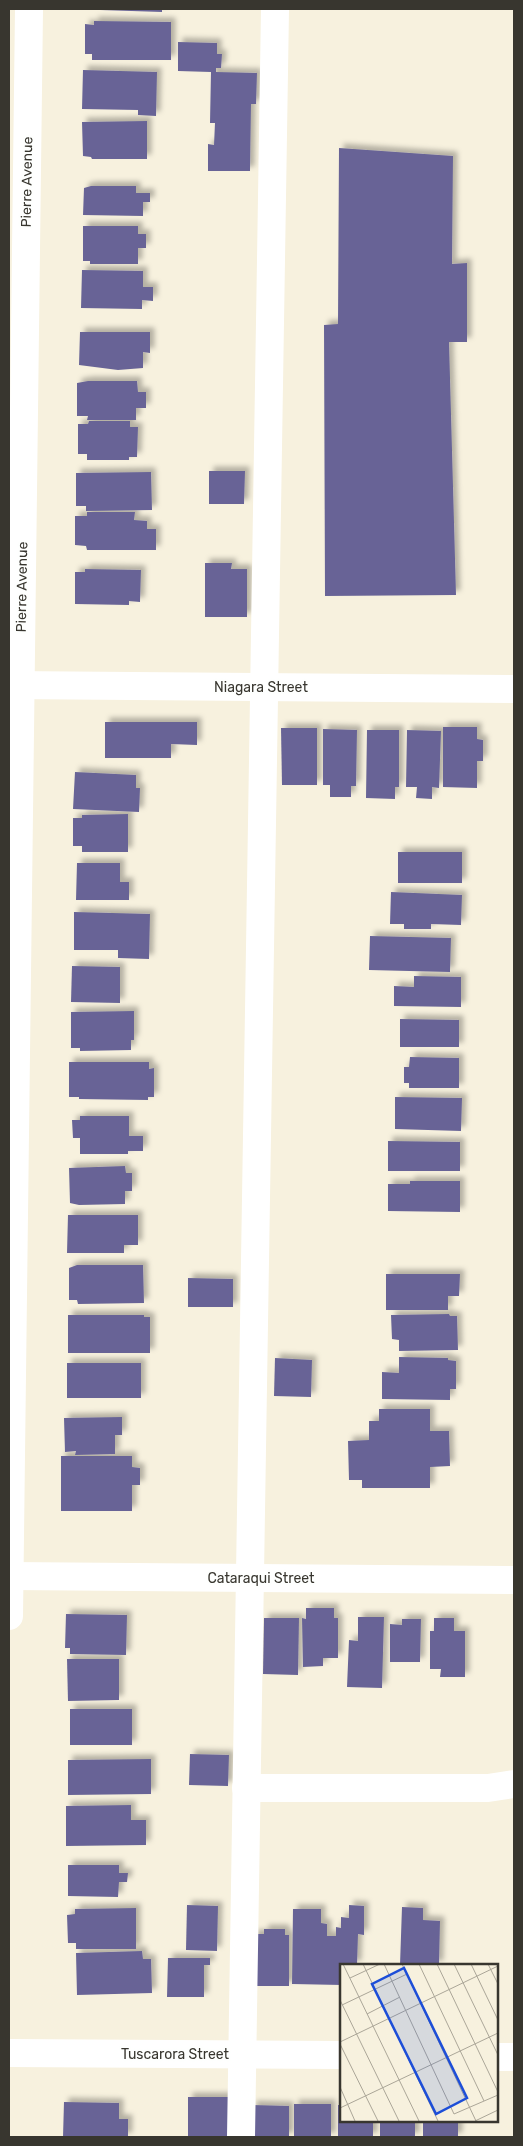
<svg xmlns="http://www.w3.org/2000/svg" width="523" height="2146" font-family="Rubik,sans-serif">
	<style>
		.building { fill: #686496; filter: url(#shadow) }
		.lines { fill: none; stroke-linecap: round; stroke-linejoin: round }
		.minor { stroke: #fff; stroke-width: 28 }
		.labels { text-anchor: middle; dominant-baseline: central; stroke-width: 5; stroke-linejoin: round; paint-order: stroke }
		.street-label { font-size: 14px; fill: #38362f; stroke: #fefffe }
		.inset-road { fill: none; stroke: #aba698; stroke-width: 1 }
		.view { fill: #1d4ed8; fill-opacity: 0.15; stroke: #1d4ed8; stroke-width: 2.5 }
		.inset-edge { fill: none; stroke: #38362f; stroke-width: 2.5 }
	</style>
	<defs>
		<filter id="shadow"><feDropShadow dx="4.5" dy="-4.5" stdDeviation="2.5" flood-color="#0004"/></filter>
	</defs>
	<rect width="100%" height="100%" fill="#f7f1de"/>
	<g class="building">
		<path d="M100 9H162V12L100 10Z"/>
		<path d="M94 21 171 22V60H92V54H85V24L94 25Z"/>
		<path d="M178 42 217 43V54H222L221 68H216V72L257 73 256 104H251L250 171H208V144L214 145 215 123H210L211 72 178 71Z"/>
		<path d="M83 70 157 72 156 116 138 115V110L82 109Z"/>
		<path d="M147 121V159H92L91 157 83 156 82 122Z"/>
		<path d="M339 148 453 156 452 264 467 263V342H449L456 595 325 596 324 325 338 324Z"/>
		<path d="M91 186H136V193H150V202H143V216L83 215 84 188Z"/>
		<path d="M83 226H138V234H146V248H138V264H90V261H83Z"/>
		<path d="M82 270 143 271V287H153V301L142 300V309L81 308Z"/>
		<path d="M80 332H150V353L143 352V368L118 370 79 365Z"/>
		<path d="M88 381H137L138 392H146V408H136V420H87L88 416H77V383Z"/>
		<path d="M89 421H130V427H138L137 457H129V460H87V454H78V424H88Z"/>
		<path d="M209 471H245L244 504H209Z"/>
		<path d="M151 472 152 510 86 511V506H76V473Z"/>
		<path d="M87 512H135L134 520 147 521V529H156V550H87L86 546 75 545V516H87Z"/>
		<path d="M205 563H232L231 569H247V617H205Z"/>
		<path d="M85 569 141 570 140 602 129 601V605L75 604V572H85Z"/>
		<path d="M105 722H197V745L171 744V758H105Z"/>
		<path d="M443 727H477V739L483 740V761H477V788L443 787Z"/>
		<path d="M281 728H317V785H282Z"/>
		<path d="M323 729 357 730 356 786H351V797H330V785H323Z"/>
		<path d="M367 730H399V787H395V799L366 798Z"/>
		<path d="M407 730 441 731 439 788 432 787V799L416 798 417 787H406Z"/>
		<path d="M75 772 136 775V788H140L139 812 73 809Z"/>
		<path d="M128 814V852H82V846H73V818H82V815Z"/>
		<rect x="398" y="852" width="64" height="31"/>
		<path d="M77 863H120V882H129V900H76Z"/>
		<path d="M391 892 462 895 461 925 431 924V929H404V924H390Z"/>
		<path d="M74 912 150 914 149 959 118 958V950H74Z"/>
		<path d="M370 936 451 938 450 972 369 970Z"/>
		<path d="M72 966 120 967V1003L71 1002Z"/>
		<path d="M414 976 461 977V1007L394 1006V986L414 987Z"/>
		<path d="M134 1011V1040H131V1050L80 1051V1048H71V1012Z"/>
		<path d="M400 1019 459 1020V1047H400Z"/>
		<path d="M410 1057 459 1058V1088H409V1083H404V1067H409Z"/>
		<path d="M69 1062H149V1069L154 1068V1097H148V1100L79 1099V1097H69Z"/>
		<path d="M395 1097 462 1098 461 1131 395 1129Z"/>
		<path d="M80 1116H129V1136H143V1151H128V1154H80V1138H73L72 1120H80Z"/>
		<path d="M388 1141 460 1142V1171H388Z"/>
		<path d="M125 1166 126 1173H132V1191H125V1204L79 1205 70 1203 69 1168Z"/>
		<path d="M410 1181H460V1212L388 1211V1184H410Z"/>
		<path d="M68 1215H138V1245H124V1253H67Z"/>
		<path d="M77 1265H143L144 1303 78 1304 77 1300H69V1268Z"/>
		<path d="M386 1274H460L459 1296H448V1310H386Z"/>
		<path d="M188 1278 233 1279V1307H188Z"/>
		<path d="M449 1314 450 1316H457L458 1350 399 1351V1340L392 1339 391 1315Z"/>
		<path d="M68 1315H144V1317H150V1353H68Z"/>
		<path d="M399 1357 448 1358V1360L456 1361V1389H450V1400L382 1399V1372L399 1373Z"/>
		<path d="M275 1358 312 1360 311 1397 274 1396Z"/>
		<rect x="67" y="1363" width="74" height="35"/>
		<path d="M379 1409H430V1431H449L450 1466 430 1467V1488H362V1480H349L348 1441 369 1440V1421H379Z"/>
		<path d="M122 1417V1435H115V1454L75 1455 76 1451 65 1452 64 1418Z"/>
		<path d="M61 1456H132V1467L140 1468V1485H132V1511H61Z"/>
		<path d="M306 1608H334V1618H338V1658H323V1666L303 1667 302 1618 306 1619Z"/>
		<path d="M66 1614 127 1615 126 1655 70 1654V1648H65Z"/>
		<path d="M358 1617H384L382 1688 347 1687 349 1640 358 1641Z"/>
		<path d="M264 1618H299L298 1675 263 1674Z"/>
		<path d="M434 1618H454V1631H465V1677H440L441 1669H430V1631H434Z"/>
		<path d="M402 1619H421L420 1662H390V1624L402 1625Z"/>
		<path d="M67 1659H119V1700L68 1701Z"/>
		<rect x="70" y="1709" width="62" height="36"/>
		<path d="M190 1754 229 1755 228 1786 189 1785Z"/>
		<path d="M151 1759V1794L68 1795V1760Z"/>
		<path d="M131 1805V1820H146V1845L66 1846V1806Z"/>
		<path d="M68 1865H119V1873H128L127 1882H119L118 1897 68 1896Z"/>
		<path d="M187 1905 218 1906 217 1951 186 1950Z"/>
		<path d="M349 1905 364 1906V1935L358 1934 357 1965H342V1985L292 1984 293 1909H321V1923L327 1924V1936H336V1927L341 1928V1917L349 1918Z"/>
		<path d="M402 1907 423 1908V1920L440 1921 439 1965H400Z"/>
		<path d="M136 1908V1949H76V1943H68L67 1915 75 1914V1909Z"/>
		<path d="M264 1929H285V1935H289V1986H253V1934H264Z"/>
		<path d="M142 1951 143 1959H151L152 1993 77 1995 76 1953Z"/>
		<path d="M168 1958H210V1965H204V1997H167Z"/>
		<rect x="188" y="2097" width="40" height="40"/>
		<path d="M64 2102 119 2103V2119H128V2137H63Z"/>
		<rect x="294" y="2104" width="37" height="33"/>
		<path d="M252 2105 289 2106V2137H252Z"/>
		<path d="M338 2105H342V2120H373V2137H338Z"/>
		<rect x="380" y="2120" width="35" height="17"/>
		<rect x="423" y="2120" width="35" height="17"/>
	</g>
	<g class="lines">
		<g class="minor">
			<path d="M9 685 514 689"/>
			<path d="M9 1576 514 1580"/>
			<path d="M9 1616 29 9"/>
			<path d="M246 1788H488L514 1784"/>
			<path d="M9 2053 342 2055"/>
			<path d="M497 2057H514"/>
			<path d="M241 2137 275 9"/>
		</g>
	</g>
	<g class="labels">
		<g class="street-label">
			<text transform="translate(27 182) rotate(-89)">Pierre Avenue</text>
			<text transform="translate(22 587) rotate(-89)">Pierre Avenue</text>
			<text x="261" y="687">Niagara Street</text>
			<text x="261" y="1578">Cataraqui Street</text>
			<text x="175" y="2054">Tuscarora Street</text>
		</g>
	</g>
	<g transform="translate(340 1964)">
		<rect width="158" height="158" fill="#f7f1de"/>
		<path class="inset-road" d="M3 0 79 157M23 0 98 157M44 0 114 150 158 131M62 0 136 157M79 0 144 137M97 0 158 128M114 0 158 91M131 0 158 56M148 0 158 20M10 14 40 0M0 36 59 157M2 41 67 10M27 50 60 33M0 78 158 2M0 80 38 157M0 123 15 157M0 144 158 69M135 157 158 146"/>
		<path class="view" d="M64 4 127 134 96 150 32 20Z"/>
		<rect width="158" height="158" class="inset-edge"/>
	</g>
	<rect width="523" height="2146" fill="none" stroke="#38362f" stroke-width="20"/>
</svg>
